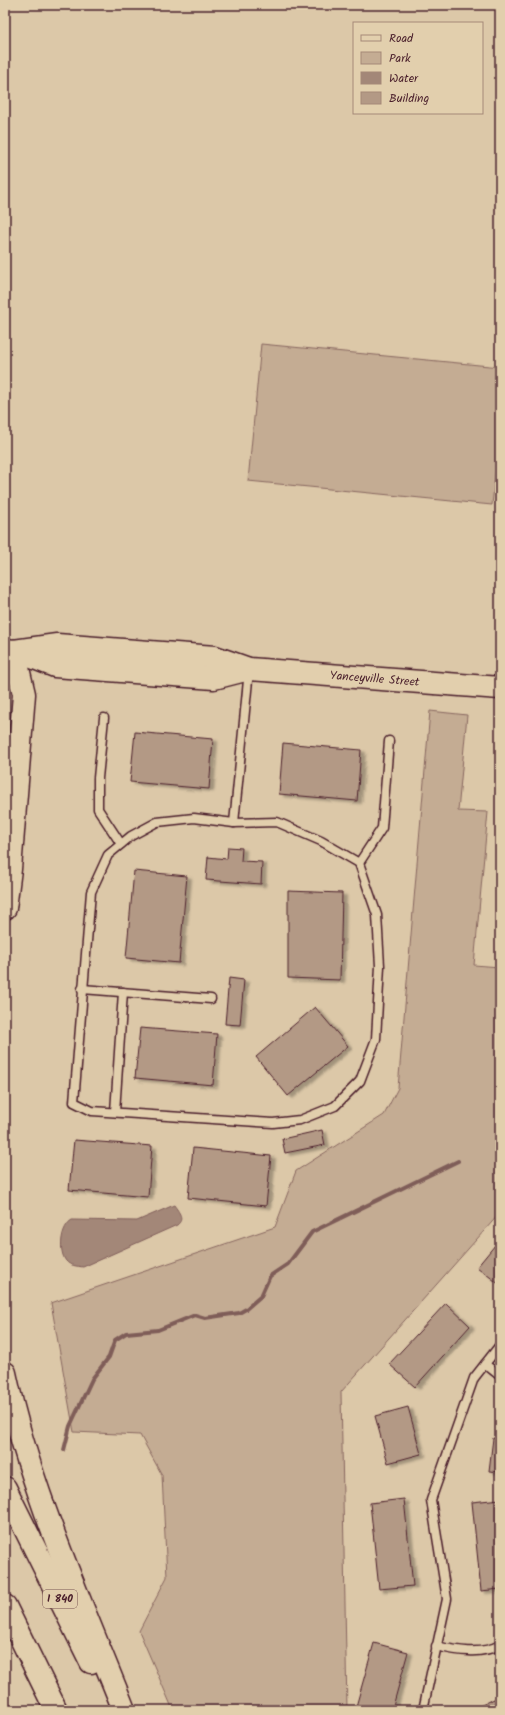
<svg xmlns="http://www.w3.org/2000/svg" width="505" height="1715" font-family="Kalam,sans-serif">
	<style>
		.green { fill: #c4ac93; stroke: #87665f }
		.water { fill: #a38778; stroke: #7f5d59 }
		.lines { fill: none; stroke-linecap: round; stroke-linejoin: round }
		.stream { stroke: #7f5d59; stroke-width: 4 }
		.building { fill: #b39985; stroke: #4a1f2b; filter: url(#shadow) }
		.service-casing { stroke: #4a1f2b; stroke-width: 11 }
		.secondary-casing { stroke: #4a1f2b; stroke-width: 25 }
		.motorway-casing { stroke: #4a1f2b; stroke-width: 25 }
		.service { stroke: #e2cfad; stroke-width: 8 }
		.secondary { stroke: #e2cfad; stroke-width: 22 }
		.motorway { stroke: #e2cfad; stroke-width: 22 }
		.labels { text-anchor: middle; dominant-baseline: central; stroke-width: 3; stroke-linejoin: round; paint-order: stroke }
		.shield { fill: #e2cfad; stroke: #785452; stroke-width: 1 }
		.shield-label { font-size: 11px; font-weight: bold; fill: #4a1f2b }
		.street-label { font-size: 12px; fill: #4a1f2b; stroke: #e2cfad }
	</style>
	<defs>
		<filter id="shadow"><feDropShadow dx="4.5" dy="2.5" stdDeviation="1" flood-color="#0004"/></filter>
	</defs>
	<rect width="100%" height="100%" fill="#dcc8a8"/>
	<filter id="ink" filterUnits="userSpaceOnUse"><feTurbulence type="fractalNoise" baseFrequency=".025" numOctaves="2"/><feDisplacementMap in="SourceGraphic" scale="8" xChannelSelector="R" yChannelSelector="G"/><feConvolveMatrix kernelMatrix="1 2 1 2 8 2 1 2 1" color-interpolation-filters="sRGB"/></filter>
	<g filter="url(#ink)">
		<g class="green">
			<path d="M261 344 500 367V427L492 505 248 481Z"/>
			<path d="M430 711 467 715 458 811 488 812 474 965 500 967V1213L341 1392 347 1710H173L139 1631 167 1577 162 1475 140 1435 74 1432 51 1303 275 1227 296 1171 384 1115 398 1088Z"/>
		</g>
		<path class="water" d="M174 1205C179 1212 185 1219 177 1225L83 1267C77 1266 70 1266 66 1261 58 1251 61 1226 72 1220L137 1221Z"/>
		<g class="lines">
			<path class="stream" d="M64 1450 70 1426 92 1379 109 1357 115 1340 126 1333 158 1330 195 1315 205 1318 239 1313 246 1309 261 1296 270 1276 288 1264 312 1232 458 1161"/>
		</g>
		<g class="building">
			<path d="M135 732 213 739 209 789 130 782Z"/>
			<path d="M283 743 361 750 357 801 279 794Z"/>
			<path d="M228 847 242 848 241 861 262 862 261 884 206 880 208 857 227 859Z"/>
			<path d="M134 871 187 876 179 963 126 958Z"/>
			<path d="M288 891 342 893 340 980 288 978Z"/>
			<path d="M229 978 244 980 240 1025 225 1024Z"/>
			<path d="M315 1007 348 1046 288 1096 256 1057Z"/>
			<path d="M140 1028 217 1034 213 1085 135 1078Z"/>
			<path d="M322 1130 325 1145 285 1153 282 1139Z"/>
			<path d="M74 1140 152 1146 148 1197 69 1190Z"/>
			<path d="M193 1148 271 1156 266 1206 188 1198Z"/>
			<path d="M500 1239V1285L477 1267Z"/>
			<path d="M446 1303 470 1326 415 1387 389 1364Z"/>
			<path d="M408 1407 421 1454 388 1463 375 1416Z"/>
			<path d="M493 1438 500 1439V1472L489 1471Z"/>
			<path d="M404 1499 413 1586 379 1589 370 1503Z"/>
			<path d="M500 1499V1589L481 1591 472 1502Z"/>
			<path d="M374 1643 408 1652 392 1710H355Z"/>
			<path d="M500 1696V1710H472Z"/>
		</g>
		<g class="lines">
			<g class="service-casing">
				<g id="service">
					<path d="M104 718 98 778V809L121 844"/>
					<path d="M194 818 234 823 277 822 321 841 359 863 377 915 380 966 376 1039 360 1081 335 1106 300 1120 273 1123 92 1111 74 1102 91 892 108 855 131 836 157 822Z"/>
					<path d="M234 823 249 670"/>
					<path d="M359 863 382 828 389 741"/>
					<path d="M82 989 211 999"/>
					<path d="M115 1112 123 992"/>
					<path d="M485 1364 500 1376"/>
					<path d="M436 1646C457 1651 481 1655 500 1645"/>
					<path d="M423 1710 447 1599 431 1500 474 1378 500 1345"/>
				</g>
			</g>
			<g class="secondary-casing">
				<g id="secondary">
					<path id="s1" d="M5 650 14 651 57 645 215 657 249 669 500 688"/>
					<path d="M17 651 55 666 214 678 249 669"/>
				</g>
			</g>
			<g class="motorway-casing">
				<g id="motorway">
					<path d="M5 908 10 869 24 694 14 651"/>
					<path d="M5 1373C30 1490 80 1599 124 1710"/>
					<path d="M5 1488 91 1662"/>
					<path d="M5 1606 56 1710"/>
				</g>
			</g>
			<use href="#service" class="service"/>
			<use href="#secondary" class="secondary"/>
			<use href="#motorway" class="motorway"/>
		</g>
	</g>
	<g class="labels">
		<rect class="shield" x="43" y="1590" width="34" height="18" rx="3"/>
		<g class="shield-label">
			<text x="60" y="1599">I 840</text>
		</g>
		<g class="street-label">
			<text stroke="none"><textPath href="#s1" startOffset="373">Yanceyville Street</textPath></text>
		</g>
	</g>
	<rect width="505" height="1715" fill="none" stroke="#e2cfad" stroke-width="20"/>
	<rect x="10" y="10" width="485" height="1695" fill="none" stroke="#4a1f2b" stroke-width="1.5" filter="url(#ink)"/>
	<rect x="353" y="22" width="130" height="92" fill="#e2cfad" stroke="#a58979"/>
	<rect x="361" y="35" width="20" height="6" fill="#e2cfad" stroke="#a58979"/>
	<text x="389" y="42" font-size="12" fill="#4a1f2b">Road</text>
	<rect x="361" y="52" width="20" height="12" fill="#c4ac93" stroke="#a58979"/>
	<text x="389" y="62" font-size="12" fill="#4a1f2b">Park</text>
	<rect x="361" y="72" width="20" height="12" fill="#a38778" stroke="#a58979"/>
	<text x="389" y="82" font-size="12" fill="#4a1f2b">Water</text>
	<rect x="361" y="92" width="20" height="12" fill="#b39985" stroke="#a58979"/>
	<text x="389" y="102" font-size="12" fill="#4a1f2b">Building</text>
</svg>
